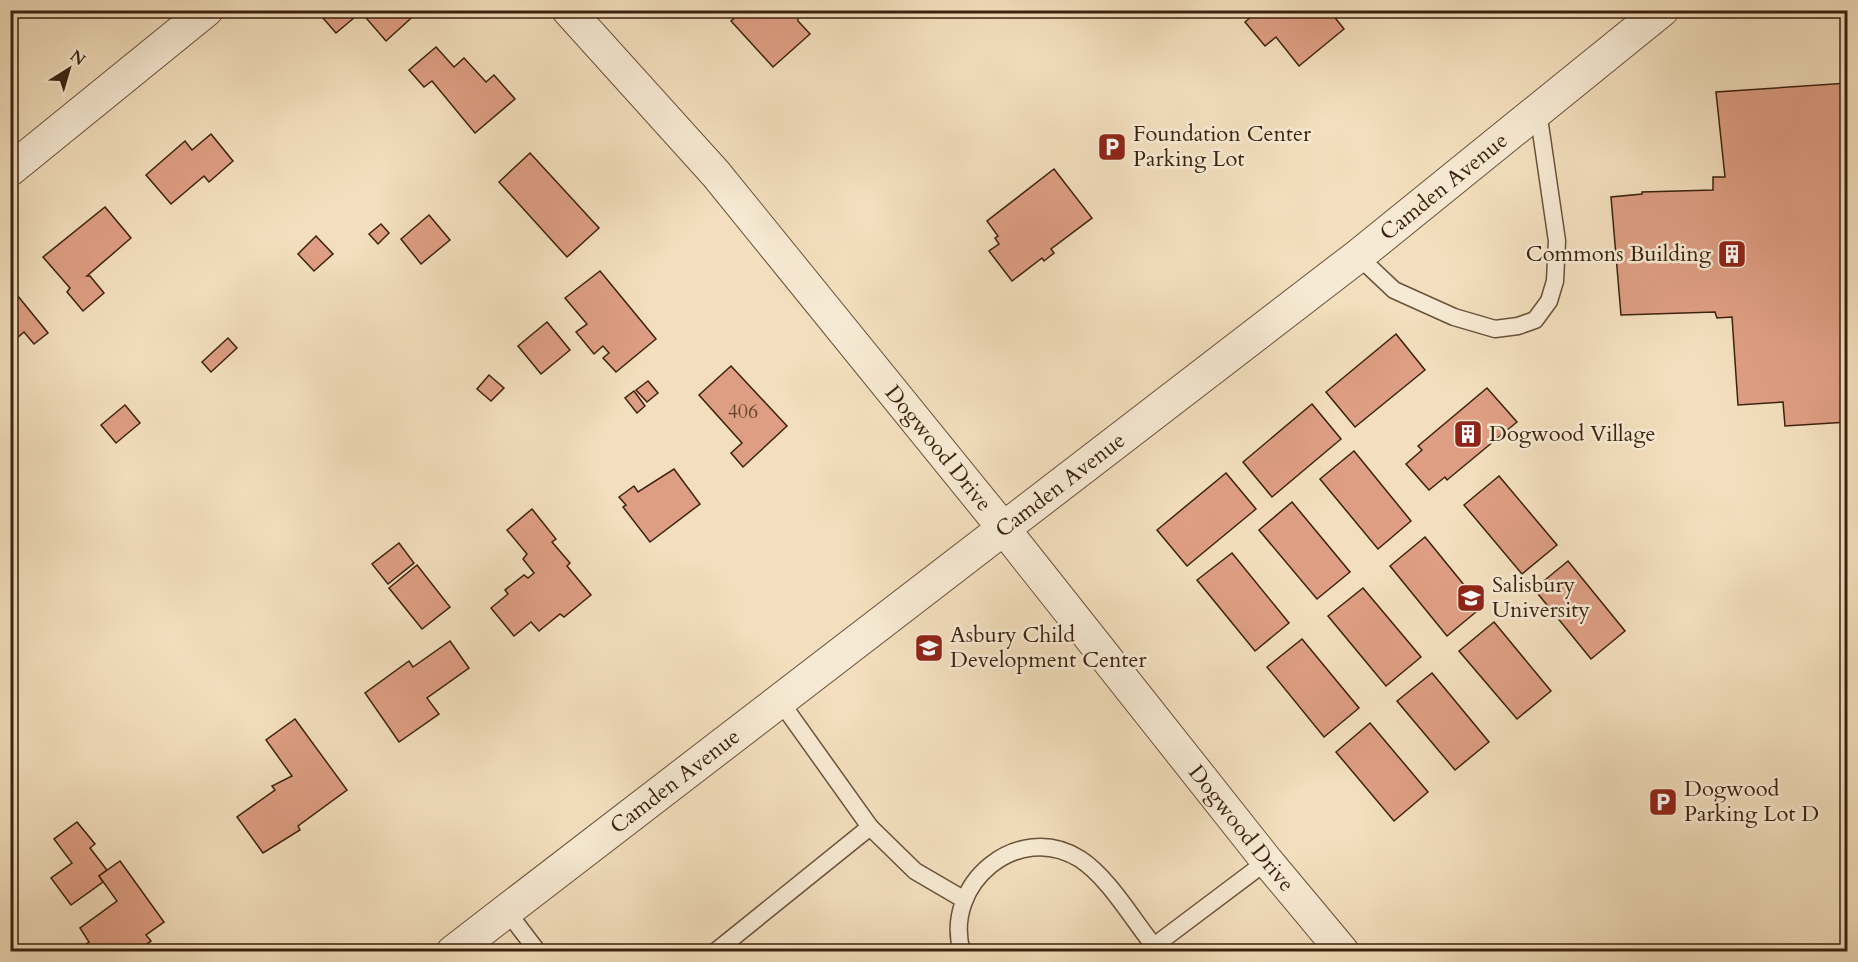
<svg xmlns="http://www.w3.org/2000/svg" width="1858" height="962" font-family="Cardo,serif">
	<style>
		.building { fill: #de9e83; stroke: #3c220e; stroke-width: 1.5 }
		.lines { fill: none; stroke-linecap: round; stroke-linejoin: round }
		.service-casing { stroke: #6a513a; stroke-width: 19 }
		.minor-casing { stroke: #6a513a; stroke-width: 34 }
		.tertiary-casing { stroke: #6a513a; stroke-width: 35 }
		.service { stroke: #f7ead4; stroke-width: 16 }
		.minor { stroke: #f7ead4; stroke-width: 32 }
		.tertiary { stroke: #f7ead4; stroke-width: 33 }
		.labels { text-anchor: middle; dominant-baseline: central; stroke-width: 5; stroke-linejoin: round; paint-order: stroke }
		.number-label { font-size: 20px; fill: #64412b }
		.poi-label { font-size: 22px; fill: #3c220e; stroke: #f7ead4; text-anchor: start }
		.street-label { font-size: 22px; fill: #3c220e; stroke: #f7ead4 }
	</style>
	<rect width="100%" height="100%" fill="#f3dfbd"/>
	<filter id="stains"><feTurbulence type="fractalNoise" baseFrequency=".00333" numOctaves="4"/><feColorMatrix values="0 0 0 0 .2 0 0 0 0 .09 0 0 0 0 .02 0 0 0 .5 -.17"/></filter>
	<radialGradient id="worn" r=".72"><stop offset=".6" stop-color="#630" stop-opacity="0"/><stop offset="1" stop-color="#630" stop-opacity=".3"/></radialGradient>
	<g class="building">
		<path d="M316 10H420L386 41 361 12 336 33Z"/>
		<path d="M743 10H798V21L810 34 773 67 731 21Z"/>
		<path d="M1259 10H1329L1344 29 1299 66 1276 37 1265 46 1245 22Z"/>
		<path d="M436 47 454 67 464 58 486 82 494 75 515 99 475 133 432 81 424 87 409 70Z"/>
		<path d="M1848 83V422L1785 426 1783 402 1738 405 1732 317 1717 318 1715 312 1621 315 1611 197 1642 194V192L1713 190V177H1725L1716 92Z"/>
		<path d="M211 134 233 161 209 182 204 176 171 204 146 175 185 141 192 150Z"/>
		<path d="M530 153 599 228 567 257 499 182Z"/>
		<path d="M1054 169 1092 218 1051 249 1054 253 1044 261 1042 258 1012 281 989 251 999 244 995 238 998 236 987 221Z"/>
		<path d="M105 207 131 238 87 276H90L104 293 83 311 67 292 70 288 43 257Z"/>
		<path d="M429 215 450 240 421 264 401 239Z"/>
		<path d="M381 224 389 233 378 244 369 234Z"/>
		<path d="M316 236 333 254 314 271 298 254Z"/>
		<path d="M600 271 656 339 616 372 603 358 609 353 603 346 594 354 576 332 587 324 565 298Z"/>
		<path d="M17 295 48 333 34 344 24 332 10 344V301Z"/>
		<path d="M547 322 570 350 541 374 518 346Z"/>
		<path d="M1396 334 1425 370 1355 427 1326 392Z"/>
		<path d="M228 338 237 348 211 372 202 362Z"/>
		<path d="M731 366 787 426 743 467 731 453 742 443 699 395Z"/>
		<path d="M489 375 504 388 491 401 477 389Z"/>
		<path d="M648 381 658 393 647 402 636 390Z"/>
		<path d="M1487 388 1517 422 1447 480 1445 477 1429 490 1406 464 1422 450 1418 446Z"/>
		<path d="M634 391 645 406 637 413 625 398Z"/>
		<path d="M1312 404 1341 439 1272 497 1243 462Z"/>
		<path d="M125 405 140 423 116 443 101 425Z"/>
		<path d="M1354 451 1411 521 1378 549 1320 479Z"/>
		<path d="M674 469 700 504 650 542 623 507 626 505 619 497 634 486 638 492Z"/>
		<path d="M1226 473 1256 509 1187 566 1157 530Z"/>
		<path d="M1499 476 1557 545 1522 574 1464 505Z"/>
		<path d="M1292 502 1350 572 1317 599 1259 530Z"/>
		<path d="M532 509 556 539 552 542 570 563 567 566 591 595 564 617 560 614 539 631 531 622 514 636 491 608 508 594 505 590 524 575 528 578 534 573 523 559 527 554 507 530Z"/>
		<path d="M1425 537 1482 607 1447 636 1390 566Z"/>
		<path d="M399 543 414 563 388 584 372 564Z"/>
		<path d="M1232 553 1289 623 1255 651 1197 580Z"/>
		<path d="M1568 561 1625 631 1591 659 1534 589Z"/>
		<path d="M417 565 450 607 422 629 389 588Z"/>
		<path d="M1363 588 1421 657 1386 686 1328 616Z"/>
		<path d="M1494 622 1551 691 1517 719 1459 651Z"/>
		<path d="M1302 639 1359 708 1324 737 1267 667Z"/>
		<path d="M450 641 469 668 427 698 439 714 399 742 365 693 409 661 413 667Z"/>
		<path d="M1432 673 1489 742 1455 770 1397 701Z"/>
		<path d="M295 719 347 790 298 826 300 830 263 853 237 817 275 790 272 786 292 776 266 740Z"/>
		<path d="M1370 723 1428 792 1394 821 1336 752Z"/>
		<path d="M77 822 95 844 90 848 107 870 99 876 103 882 71 905 51 878 72 863 54 839Z"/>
		<path d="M120 861 164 922 146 935 151 941 135 952H83L80 948 89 942 80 928 117 901 99 876Z"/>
	</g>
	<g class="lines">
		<g class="service-casing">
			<g id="service">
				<path d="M1358 256 1394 290 1454 317 1495 329 1518 326 1535 320 1549 301 1555 281 1557 241 1538 111"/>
				<path d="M780 701 870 827 915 871 963 899"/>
				<path d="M506 910 538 952"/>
				<path d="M715 952 870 827"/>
				<path d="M962 952C942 884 1018 820 1080 859 1108 877 1133 920 1154 946L1146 952"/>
				<path d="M1158 952 1154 946 1267 861"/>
			</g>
		</g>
		<g class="minor-casing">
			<g id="minor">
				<path id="s1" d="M568 10 716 174 1004 529 1267 861 1343 952"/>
				<path d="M10 170 207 10"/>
			</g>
		</g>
		<g class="tertiary-casing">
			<g id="tertiary">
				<path id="s2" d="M453 952 1358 256 1662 10"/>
			</g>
		</g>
		<use href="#service" class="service"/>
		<use href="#minor" class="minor"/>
		<use href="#tertiary" class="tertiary"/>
	</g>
	<defs>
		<g id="parking-square" transform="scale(1.5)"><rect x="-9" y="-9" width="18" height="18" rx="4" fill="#8f2418" stroke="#f7ead4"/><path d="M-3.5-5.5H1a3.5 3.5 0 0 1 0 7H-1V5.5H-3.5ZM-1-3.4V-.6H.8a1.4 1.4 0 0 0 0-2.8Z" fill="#fff"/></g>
		<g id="building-square" transform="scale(1.5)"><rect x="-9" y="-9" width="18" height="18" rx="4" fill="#8f2418" stroke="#f7ead4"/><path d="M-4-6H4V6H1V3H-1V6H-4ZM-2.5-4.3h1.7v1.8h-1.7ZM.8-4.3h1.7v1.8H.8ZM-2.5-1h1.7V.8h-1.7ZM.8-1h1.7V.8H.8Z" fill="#fff"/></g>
		<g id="university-square" transform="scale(1.5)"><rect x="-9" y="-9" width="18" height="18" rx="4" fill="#8f2418" stroke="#f7ead4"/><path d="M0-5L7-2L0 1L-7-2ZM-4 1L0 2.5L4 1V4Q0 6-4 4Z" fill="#fff"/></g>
		<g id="school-square" transform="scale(1.5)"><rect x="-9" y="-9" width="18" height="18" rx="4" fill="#8f2418" stroke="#f7ead4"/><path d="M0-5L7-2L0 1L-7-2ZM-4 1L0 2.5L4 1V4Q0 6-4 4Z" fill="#fff"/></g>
	</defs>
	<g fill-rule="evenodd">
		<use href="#parking-square" x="1112" y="147"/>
		<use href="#building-square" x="1732" y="254"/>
		<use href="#building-square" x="1468" y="434"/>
		<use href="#university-square" x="1471" y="598"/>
		<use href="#school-square" x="929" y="648"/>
		<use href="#parking-square" x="1663" y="802"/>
	</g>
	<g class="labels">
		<g class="number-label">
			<text x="743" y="411">406</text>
		</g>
		<g class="poi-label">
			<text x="1133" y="134">Foundation Center<tspan x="1133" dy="25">Parking Lot</tspan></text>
			<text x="1711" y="254" text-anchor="end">Commons Building</text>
			<text x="1489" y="434">Dogwood Village</text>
			<text x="1492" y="585">Salisbury<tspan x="1492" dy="25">University</tspan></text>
			<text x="950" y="635">Asbury Child<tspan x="950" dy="25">Development Center</tspan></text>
			<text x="1684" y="789">Dogwood<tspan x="1684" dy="25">Parking Lot D</tspan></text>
		</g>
		<g class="street-label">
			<text stroke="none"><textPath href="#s2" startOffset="1252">Camden Avenue</textPath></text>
			<text stroke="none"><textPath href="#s1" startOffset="574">Dogwood Drive</textPath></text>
			<text stroke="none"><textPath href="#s2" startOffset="766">Camden Avenue</textPath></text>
			<text stroke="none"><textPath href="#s2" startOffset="280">Camden Avenue</textPath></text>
			<text stroke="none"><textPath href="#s1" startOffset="1060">Dogwood Drive</textPath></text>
		</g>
	</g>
	<rect width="1858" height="962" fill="none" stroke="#f3dfbd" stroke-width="36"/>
	<rect x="12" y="12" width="1834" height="938" fill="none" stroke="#3c220e" stroke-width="3"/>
	<rect x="18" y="18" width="1822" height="926" fill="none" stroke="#3c220e" stroke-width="1.5"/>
	<g transform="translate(69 69) rotate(37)" stroke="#f7ead4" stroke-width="4.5" paint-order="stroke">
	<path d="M0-4.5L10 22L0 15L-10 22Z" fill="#3c220e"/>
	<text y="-9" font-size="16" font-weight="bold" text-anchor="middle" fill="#3c220e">N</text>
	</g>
	<rect width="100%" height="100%" filter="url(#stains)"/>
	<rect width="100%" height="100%" fill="url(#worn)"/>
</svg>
